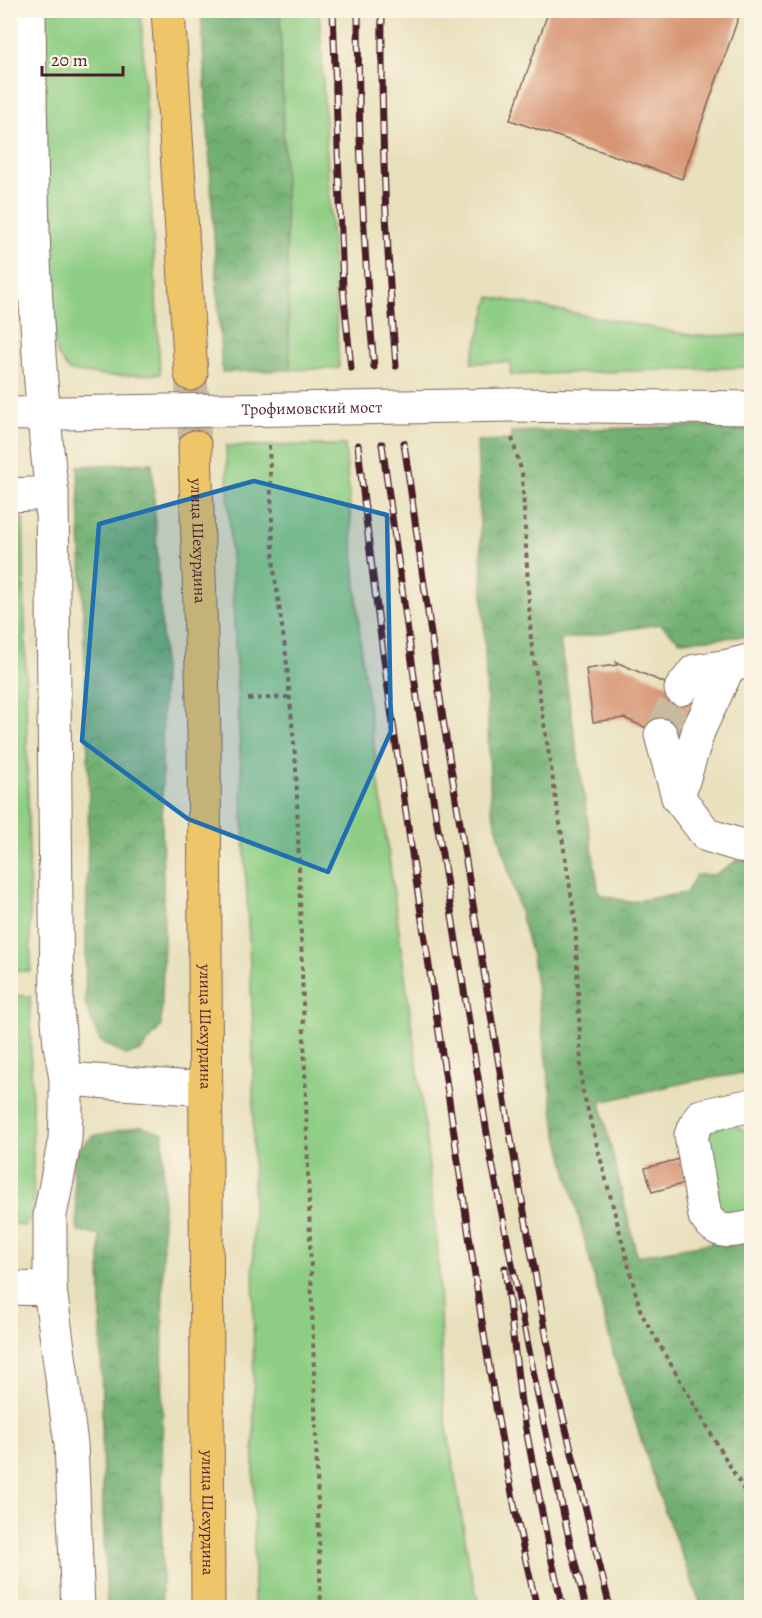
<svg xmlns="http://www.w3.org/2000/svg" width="762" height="1618" font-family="Alegreya,serif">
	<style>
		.green { fill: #8ecd84; stroke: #6c7658; stroke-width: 1.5 }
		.forest { fill: url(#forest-crowns); stroke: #5e684e; stroke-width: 1.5 }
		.building { fill: #d79574 }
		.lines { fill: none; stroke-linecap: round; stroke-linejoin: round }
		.minor-tunnel { stroke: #c8b99f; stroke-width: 33; stroke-dasharray: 33 16; stroke-linecap: butt }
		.major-tunnel { stroke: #c8b99f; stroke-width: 33; stroke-dasharray: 33 16; stroke-linecap: butt }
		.minor-casing { stroke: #81635e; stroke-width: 35 }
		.major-casing { stroke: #81635e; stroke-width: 35 }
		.path { stroke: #81635e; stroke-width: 4; stroke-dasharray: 4.5 4.5; stroke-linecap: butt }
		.minor { stroke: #fff; stroke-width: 33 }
		.major { stroke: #eec569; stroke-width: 33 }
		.rail-casing { stroke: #4a1f2b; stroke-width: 7 }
		.rail { stroke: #fcf5e5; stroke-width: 4.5; stroke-dasharray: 14; stroke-linecap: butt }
		.minor-bridge-casing { stroke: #81635e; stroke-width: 35; stroke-linecap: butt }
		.minor-bridge { stroke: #fff; stroke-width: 33 }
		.marked { fill: #1f6fb2; fill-opacity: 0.2; stroke: #1f6fb2; stroke-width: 4.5; stroke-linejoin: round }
		.labels { text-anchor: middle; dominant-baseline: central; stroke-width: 4.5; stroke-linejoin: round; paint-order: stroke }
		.street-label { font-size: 16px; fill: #4a1f2b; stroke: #fcf5e5 }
	</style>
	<defs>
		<pattern id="forest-crowns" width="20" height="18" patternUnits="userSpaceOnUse" patternTransform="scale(1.5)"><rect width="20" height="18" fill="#72b072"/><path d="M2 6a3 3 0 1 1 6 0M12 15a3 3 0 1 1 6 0" fill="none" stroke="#608f5e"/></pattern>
	</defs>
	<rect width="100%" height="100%" fill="#fcf5e5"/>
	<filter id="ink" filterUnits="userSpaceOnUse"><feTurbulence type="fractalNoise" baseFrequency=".0167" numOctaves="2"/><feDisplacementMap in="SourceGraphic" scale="12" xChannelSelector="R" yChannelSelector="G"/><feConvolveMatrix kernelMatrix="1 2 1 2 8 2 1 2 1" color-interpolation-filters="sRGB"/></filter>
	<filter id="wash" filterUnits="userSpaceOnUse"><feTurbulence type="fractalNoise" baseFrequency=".008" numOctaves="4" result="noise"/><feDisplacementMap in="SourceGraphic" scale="24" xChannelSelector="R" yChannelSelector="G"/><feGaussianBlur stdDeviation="1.35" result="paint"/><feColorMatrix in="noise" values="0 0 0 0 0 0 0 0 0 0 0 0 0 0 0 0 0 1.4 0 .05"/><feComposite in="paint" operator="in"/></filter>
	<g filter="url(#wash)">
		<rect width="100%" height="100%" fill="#e8e0bc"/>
		<g class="green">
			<path d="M40 11H141L160 374 111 376 69 371 57 354 49 303Z"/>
			<path d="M280 11H319L339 368 290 370Z"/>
			<path d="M490 297 695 336 751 335V367L511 375 510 362 471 363Z"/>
			<path d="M345 445 361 651 421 1094 438 1253 443 1403 470 1569 480 1607H254L253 1028 226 446Z"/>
			<path d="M11 516 23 519 31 971H10Z"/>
			<path d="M10 996H30L34 1213 25 1226 11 1223Z"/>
			<path d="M731 1124C737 1126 742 1128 746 1134 754 1149 751 1200 751 1219L717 1221 701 1134Z"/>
		</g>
		<g class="forest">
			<path d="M201 11H280L290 370 222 372Z"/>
			<path d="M751 424V636L680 641 660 624 560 640 599 894 628 902 686 893 696 875H715L738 860 751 859V1072L692 1081 600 1102 637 1256 751 1236V1607H702L665 1512 616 1363 555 1124 532 956 491 806 477 441 511 440V432Z"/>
			<path d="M152 463 163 651 162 818 164 938 161 1026 141 1051 125 1055 99 1040 85 1003 89 782 78 466Z"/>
			<path d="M141 1126 163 1133 162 1607H107L103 1511 100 1236 78 1231 72 1153 93 1136Z"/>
		</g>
		<g id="blocks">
			<g class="building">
				<path d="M542 10H741L682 179 510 120 548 13Z"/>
				<path d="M616 662 704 700 685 745 624 718 593 722 586 669 617 665Z"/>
				<path d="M680 1159 686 1183 652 1192 645 1168Z"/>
			</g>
		</g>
	</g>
	<g filter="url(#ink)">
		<use href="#blocks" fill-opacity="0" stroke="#81635e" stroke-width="1.5"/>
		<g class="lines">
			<path class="minor-tunnel" d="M661 735 681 689"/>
			<path class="major-tunnel" d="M191 374 195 447"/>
			<g class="minor-casing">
				<g id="minor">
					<path d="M29 10C31 172 32 332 52 493L57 1008 60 1045 66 1079V1111L65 1139 50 1215V1289L71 1444 78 1608"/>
					<path d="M512 405 752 408"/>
					<path d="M10 414 112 412"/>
					<path d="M10 495 52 493"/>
					<path d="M752 660 729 666 699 729 678 797 707 835 752 849"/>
					<path d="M681 689 695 671 729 666"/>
					<path d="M661 735 678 797"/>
					<path d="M66 1079 206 1089"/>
					<path d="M752 1105 701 1116 691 1135 705 1216C719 1236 730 1231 752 1227"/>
					<path d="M10 1288 50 1289"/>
				</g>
			</g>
			<g class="major-casing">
				<g id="major">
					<path d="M168 10 191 374"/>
					<path id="s1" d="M195 447 204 733 208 1608"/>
				</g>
			</g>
			<g class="path">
				<path d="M512 438 522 473 531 641 575 919 582 1088 641 1313 752 1504"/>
				<path d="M269 445 274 570 286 655 296 767 321 1608"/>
				<path d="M248 699 290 697"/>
			</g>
			<use href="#minor" class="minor"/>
			<use href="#major" class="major"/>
			<g class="rail-casing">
				<g id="rail">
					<path d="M333 10 343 288 351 368"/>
					<path d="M358 10C358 129 363 248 374 367"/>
					<path d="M382 10C381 129 386 248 396 366"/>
					<path d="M404 443 443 719 512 1145 555 1384 610 1608"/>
					<path d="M382 444 418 705 491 1158 538 1396 570 1543 586 1608"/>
					<path d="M358 445C379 651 413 855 443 1060 471 1243 493 1427 537 1608"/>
					<path d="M505 1268 521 1403 549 1549 563 1608"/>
				</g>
			</g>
			<use href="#rail" class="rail"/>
			<g class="minor-bridge-casing">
				<g id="minor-bridge">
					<path id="s2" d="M112 412 512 405"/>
				</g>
			</g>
			<use href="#minor-bridge" class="minor-bridge"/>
		</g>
	</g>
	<path class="marked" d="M254 481 387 515 391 731 328 872 188 819 82 741 99 524Z"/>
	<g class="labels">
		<g class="street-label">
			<text stroke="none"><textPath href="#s2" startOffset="200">Трофимовский мост</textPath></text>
			<text stroke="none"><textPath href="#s1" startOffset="94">улица Шехурдина</textPath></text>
			<text stroke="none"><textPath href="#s1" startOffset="580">улица Шехурдина</textPath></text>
			<text stroke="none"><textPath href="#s1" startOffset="1066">улица Шехурдина</textPath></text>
		</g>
	</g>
	<rect width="762" height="1618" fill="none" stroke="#fcf5e5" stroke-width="36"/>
	<path d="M42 66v9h81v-9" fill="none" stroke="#4a1f2b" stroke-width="3"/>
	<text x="51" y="66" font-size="18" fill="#4a1f2b" stroke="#fcf5e5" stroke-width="4.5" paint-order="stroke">20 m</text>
</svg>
